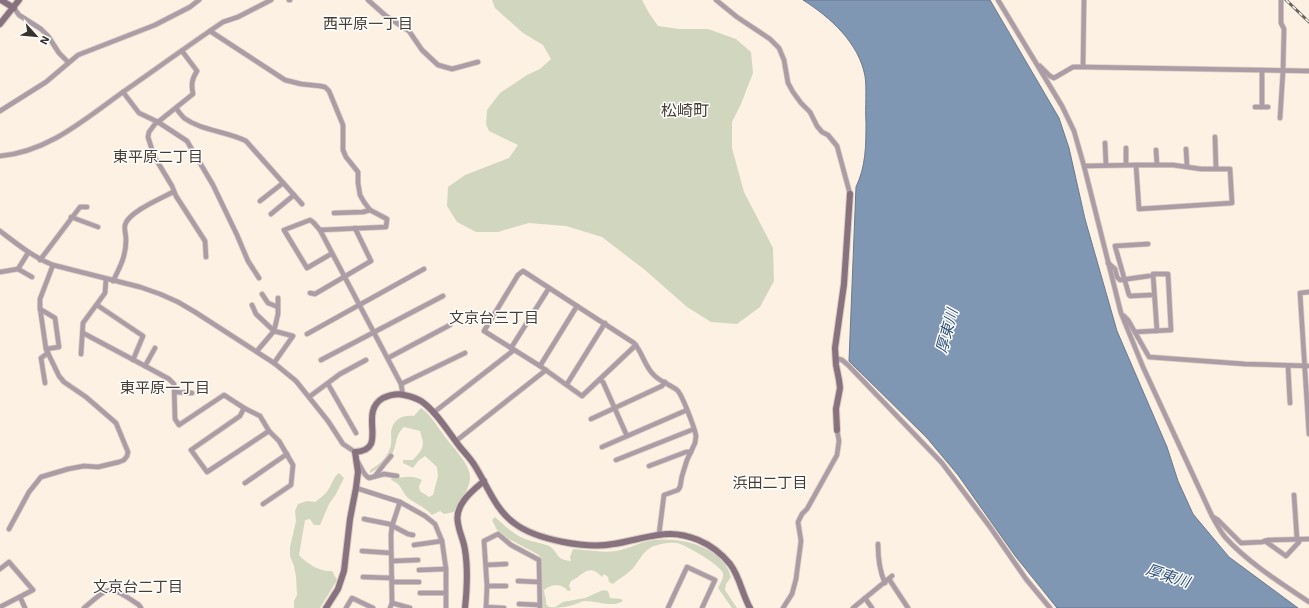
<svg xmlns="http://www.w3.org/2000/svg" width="1309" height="608" font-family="'Work Sans','Noto Sans JP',sans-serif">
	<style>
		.green { fill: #d1d6bf }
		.water { fill: #8097b4; stroke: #6a798c }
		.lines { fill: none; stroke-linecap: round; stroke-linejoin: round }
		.street-casing { stroke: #d9cfc2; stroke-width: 6 }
		.secondary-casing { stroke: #d9cfc2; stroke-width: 8 }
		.street { stroke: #ac9ca5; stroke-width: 4.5 }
		.secondary { stroke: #897280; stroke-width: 6 }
		.rail-casing { stroke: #6b645d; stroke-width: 3 }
		.rail { stroke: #fff; stroke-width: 1.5; stroke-dasharray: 4.5; stroke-linecap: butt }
		.labels { text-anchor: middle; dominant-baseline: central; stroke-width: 3; stroke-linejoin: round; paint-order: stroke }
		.neighbourhood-label { font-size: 15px; fill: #463c31; stroke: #fff }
		.water-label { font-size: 15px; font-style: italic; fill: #2f517b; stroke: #fff }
		.quarter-label { font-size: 16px; fill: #463c31; stroke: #fff }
	</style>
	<rect width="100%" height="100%" fill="#fdf1e3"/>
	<g class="green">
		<path d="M492 0H642L649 13 658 26 679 29H708L736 39 751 52 753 73 741 104 732 122V148L744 192 773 248 774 281 760 307 737 324 711 322 687 307 645 270 602 237 566 226 529 223 498 232H476L457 222 447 206 448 187 465 175 509 158 518 145 489 131 486 124 487 110 500 93 527 75 540 69 551 59 543 45 523 33 495 8Z"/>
		<path d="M421 408C431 415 436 425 443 434 450 445 472 465 470 479 469 490 460 502 454 512L444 514 440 511 432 515C425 507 416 504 408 498 401 491 402 484 391 480L392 478C402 478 412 474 422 480L419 486 420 491 429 497 433 495 438 476 437 467 425 456 418 461 413 468 403 463V460H413C424 447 425 447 420 431L404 427C394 437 398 442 393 452 390 458 375 471 370 473V470C379 465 387 458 390 448 392 442 391 438 391 432 393 419 402 415 414 416Z"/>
		<path d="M339 473 344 478 336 494 329 504 320 525H314L310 519 305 520 299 555C307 564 320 572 332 571L337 580 320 608H294V601L297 595 296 577 294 566 290 556V547L296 521 295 511 298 504 307 501 315 502C319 499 323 496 326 493 332 486 332 478 339 473Z"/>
		<path d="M495 517C504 525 514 535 525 539 533 542 542 543 549 546 559 552 555 560 571 561L570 557 573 549C587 550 602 553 616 551 629 549 641 541 654 540 682 537 723 547 731 577L726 584 725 590 737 608H732L718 588C720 584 724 578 723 573 720 565 686 545 677 543 670 542 656 544 650 548 641 553 637 566 630 571 625 576 618 579 613 584L609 582 608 577 604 574 602 577C588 562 583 576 571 581L569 586 571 590 568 591C562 583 551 584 544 590 544 595 547 599 546 604L549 607H555L563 602 585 598 603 590 608 591 610 598 621 599 623 601C611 608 599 601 585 601 581 601 577 604 573 605 563 608 552 608 542 608V562L539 555 509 539 497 530 492 520Z"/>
	</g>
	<path class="water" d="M803 0H990L1059 118 1069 148 1085 219 1117 331 1167 447 1178 481 1193 514 1229 557 1298 608H1057L1016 557 958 475 927 438 849 361 856 187C866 166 866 145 866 122 865 108 867 89 865 76 859 43 830 17 803 0Z"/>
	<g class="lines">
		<g class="street-casing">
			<g id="street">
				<path d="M289 0H290"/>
				<path d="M368 0 386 16 409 31 422 50 438 65 452 69 478 62"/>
				<path d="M716 0 737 17 770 39 779 48 784 60 788 83 793 92 801 103 810 112 817 126 822 132 828 135 837 146 850 194"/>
				<path d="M998 0 1062 106 1074 131 1084 166 1121 313 1143 367 1212 516C1216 523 1220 531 1225 537 1247 562 1282 584 1309 602"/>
				<path d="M14 8 19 15 41 29 48 36 59 53 68 62"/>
				<path d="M210 31 285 80 301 84 320 86 325 87 329 91 343 125V150L346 157 358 172V183L360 195 364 202 370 210 387 219 386 227 320 230"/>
				<path d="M182 51 197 71C192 79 191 84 193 94L158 122 155 124 149 132 148 137 154 156 172 186 176 196 205 241 206 257"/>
				<path d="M1040 66 1050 76 1054 78 1073 67H1083L1309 71"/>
				<path d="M1083 67 1084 0"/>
				<path d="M123 92 139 113 158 122 187 141 213 185 237 235 248 261 259 278"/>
				<path d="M1255 107H1268"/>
				<path d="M1262 107V71"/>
				<path d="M176 108C178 111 181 115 184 118 202 131 226 131 246 141L302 204"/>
				<path d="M0 111 46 82 78 55 155 25 190 7 199 0"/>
				<path d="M1280 118 1283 71 1284 29 1281 23V0"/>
				<path d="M1215 137 1216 169"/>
				<path d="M1105 143 1106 165"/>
				<path d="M1126 148V165"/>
				<path d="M1186 149 1187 166"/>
				<path d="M1156 150 1157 165"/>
				<path d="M0 156C48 152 85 119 123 92 156 69 189 45 223 22L238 17 271 0"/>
				<path d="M1136 165H1173L1201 169H1230L1232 203 1139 209Z"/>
				<path d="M1084 166 1136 165"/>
				<path d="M260 201 283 183"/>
				<path d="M334 213 363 212 370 210"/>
				<path d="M271 214 294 195"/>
				<path d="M71 217 98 227"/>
				<path d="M0 231C17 244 33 257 53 265L140 287 160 294 178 302 195 312 274 363 296 381 328 421 343 444 355 452"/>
				<path d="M1148 244 1115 246 1129 295 1130 296 1151 295"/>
				<path d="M331 254 307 268 284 230 310 220 313 222 320 230 401 384 403 395"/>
				<path d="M40 260 80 207H87"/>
				<path d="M1108 263 1115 269 1117 277 1120 280 1149 276"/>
				<path d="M18 269 32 277"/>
				<path d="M0 272 18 269 28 253"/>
				<path d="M113 281C120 267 126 256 126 240 126 235 124 229 125 225 128 212 162 198 173 192"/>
				<path d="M1309 292 1300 293 1309 434"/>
				<path d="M310 293 315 294 371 261 355 228"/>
				<path d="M262 294 268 303 278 307"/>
				<path d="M97 305 143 336 133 360"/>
				<path d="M252 305 256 314 274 331 257 351"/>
				<path d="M40 309 55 318 59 347 46 349"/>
				<path d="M1124 316 1128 320 1149 357 1245 364 1309 366"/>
				<path d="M1135 332 1171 330 1168 274H1153L1157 331"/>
				<path d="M83 333 145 366 169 379 174 384 175 419 179 425 224 395 244 408 240 416 191 450 207 472 269 431 279 441 293 465 291 485 263 504"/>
				<path d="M307 334 424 269"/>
				<path d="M636 345 582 396 540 366 484 331 518 275 523 271 634 343C642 352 644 364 652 373 658 381 669 384 677 390 682 394 695 429 696 436L695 443 687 460 682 476 680 487 678 490 664 495 659 534"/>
				<path d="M511 348 549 288"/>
				<path d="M81 354 83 323 105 293 106 279"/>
				<path d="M388 358 450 325"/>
				<path d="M835 358 842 360 848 365 942 463 990 527 1026 579 1050 608"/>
				<path d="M321 360 443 296"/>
				<path d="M274 363 293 336 274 331 278 314V298"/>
				<path d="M145 366 155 348"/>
				<path d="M540 366 577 306"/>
				<path d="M1288 366 1290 403"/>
				<path d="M600 380 603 382 627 436"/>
				<path d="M45 383 41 358 48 353"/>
				<path d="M328 384 356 433"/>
				<path d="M401 384 465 353"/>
				<path d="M567 384 605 323"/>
				<path d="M175 392 192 393"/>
				<path d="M309 397 340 374 366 360"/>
				<path d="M244 408 260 416 269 431"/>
				<path d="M433 413 514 350"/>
				<path d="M591 419 662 386 665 382"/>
				<path d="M456 441 546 370"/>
				<path d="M602 447 687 410"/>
				<path d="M616 460 694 429"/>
				<path d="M357 461C362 467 362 474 369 478L384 474 397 476"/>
				<path d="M649 466 686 452H691"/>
				<path d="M375 476 385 463 391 456"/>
				<path d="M245 483 287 454"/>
				<path d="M356 488 400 502 425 516 435 524 442 541 446 569V608"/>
				<path d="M1294 495 1297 539"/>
				<path d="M1213 517 1218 520 1241 543 1262 542 1268 540 1309 539"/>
				<path d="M364 519 389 524 408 534 413 535"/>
				<path d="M9 529 29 492 41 477 68 469 84 466 98 467 119 462 124 460 127 456 128 452 116 423 86 397 64 382 59 376 46 349 40 308V299L53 265"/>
				<path d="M1265 541 1286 556 1299 542V539"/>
				<path d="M878 544C878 558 879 570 885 583"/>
				<path d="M414 545 442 541"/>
				<path d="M362 551 391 553"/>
				<path d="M392 561 418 560"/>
				<path d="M486 565 506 564"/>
				<path d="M0 569 9 562 33 590 0 607"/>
				<path d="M419 570 446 569"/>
				<path d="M363 577 392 578"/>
				<path d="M889 579 908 608"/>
				<path d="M518 581 539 582"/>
				<path d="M392 582H419"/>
				<path d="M487 586H506"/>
				<path d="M420 593H446"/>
				<path d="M20 597 25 608"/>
				<path d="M865 598 872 608"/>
				<path d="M392 603 410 608"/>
				<path d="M519 604 540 605"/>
				<path d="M486 607 504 608"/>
				<path d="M84 608C111 585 109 585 139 605L141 608"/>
				<path d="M346 608 352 598 373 608"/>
				<path d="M390 608 392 603 391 535 392 526 400 502"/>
				<path d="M486 608 487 586 484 541 498 534 511 545 539 560 540 608"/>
				<path d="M668 608 687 567 715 580 702 608"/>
				<path d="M783 608 792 594 796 579 801 541 798 522 802 514 807 509 837 455 839 441 837 430"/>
				<path d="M853 608 892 576"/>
			</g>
		</g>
		<g class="secondary-casing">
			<g id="secondary">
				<path d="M1 0 14 8"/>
				<path d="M0 24 19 0"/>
				<path d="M837 430 836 409 840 388 839 380 836 365 835 348 844 284 850 194"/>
				<path d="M326 608 338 589 344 571 350 519 356 488 358 472 355 452C390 450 357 413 383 398 390 395 396 393 404 395 409 396 416 398 421 401 436 411 449 433 460 447 465 453 471 459 475 466 487 485 495 509 514 523 536 540 587 549 613 544 628 542 643 537 658 535 685 530 713 543 730 564 740 577 742 594 750 608"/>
				<path d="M465 608C467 589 468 568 465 550 464 541 459 532 458 523 454 505 472 491 484 481"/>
			</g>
		</g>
		<use href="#street" class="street"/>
		<use href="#secondary" class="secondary"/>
		<g class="rail-casing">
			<path id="rail" d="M1286 0 1309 22"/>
		</g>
		<use href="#rail" class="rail"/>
	</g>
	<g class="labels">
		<g class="neighbourhood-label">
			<text x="368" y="24">西平原一丁目</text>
			<text x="158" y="157">東平原二丁目</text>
			<text x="494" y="318">文京台三丁目</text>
			<text x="165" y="388">東平原一丁目</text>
			<text x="770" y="483">浜田二丁目</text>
			<text x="138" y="587">文京台二丁目</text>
		</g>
		<g class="water-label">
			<text transform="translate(947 331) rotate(-75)">厚東川</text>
			<text transform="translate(1168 576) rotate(18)">厚東川</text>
		</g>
		<g class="quarter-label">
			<text x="685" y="110">松崎町</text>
		</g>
	</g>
	<g transform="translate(36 36) rotate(117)" stroke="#ffffff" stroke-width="3" paint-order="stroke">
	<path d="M0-3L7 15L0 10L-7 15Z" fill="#37322d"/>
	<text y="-6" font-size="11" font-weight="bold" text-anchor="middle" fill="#37322d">N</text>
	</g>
</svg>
